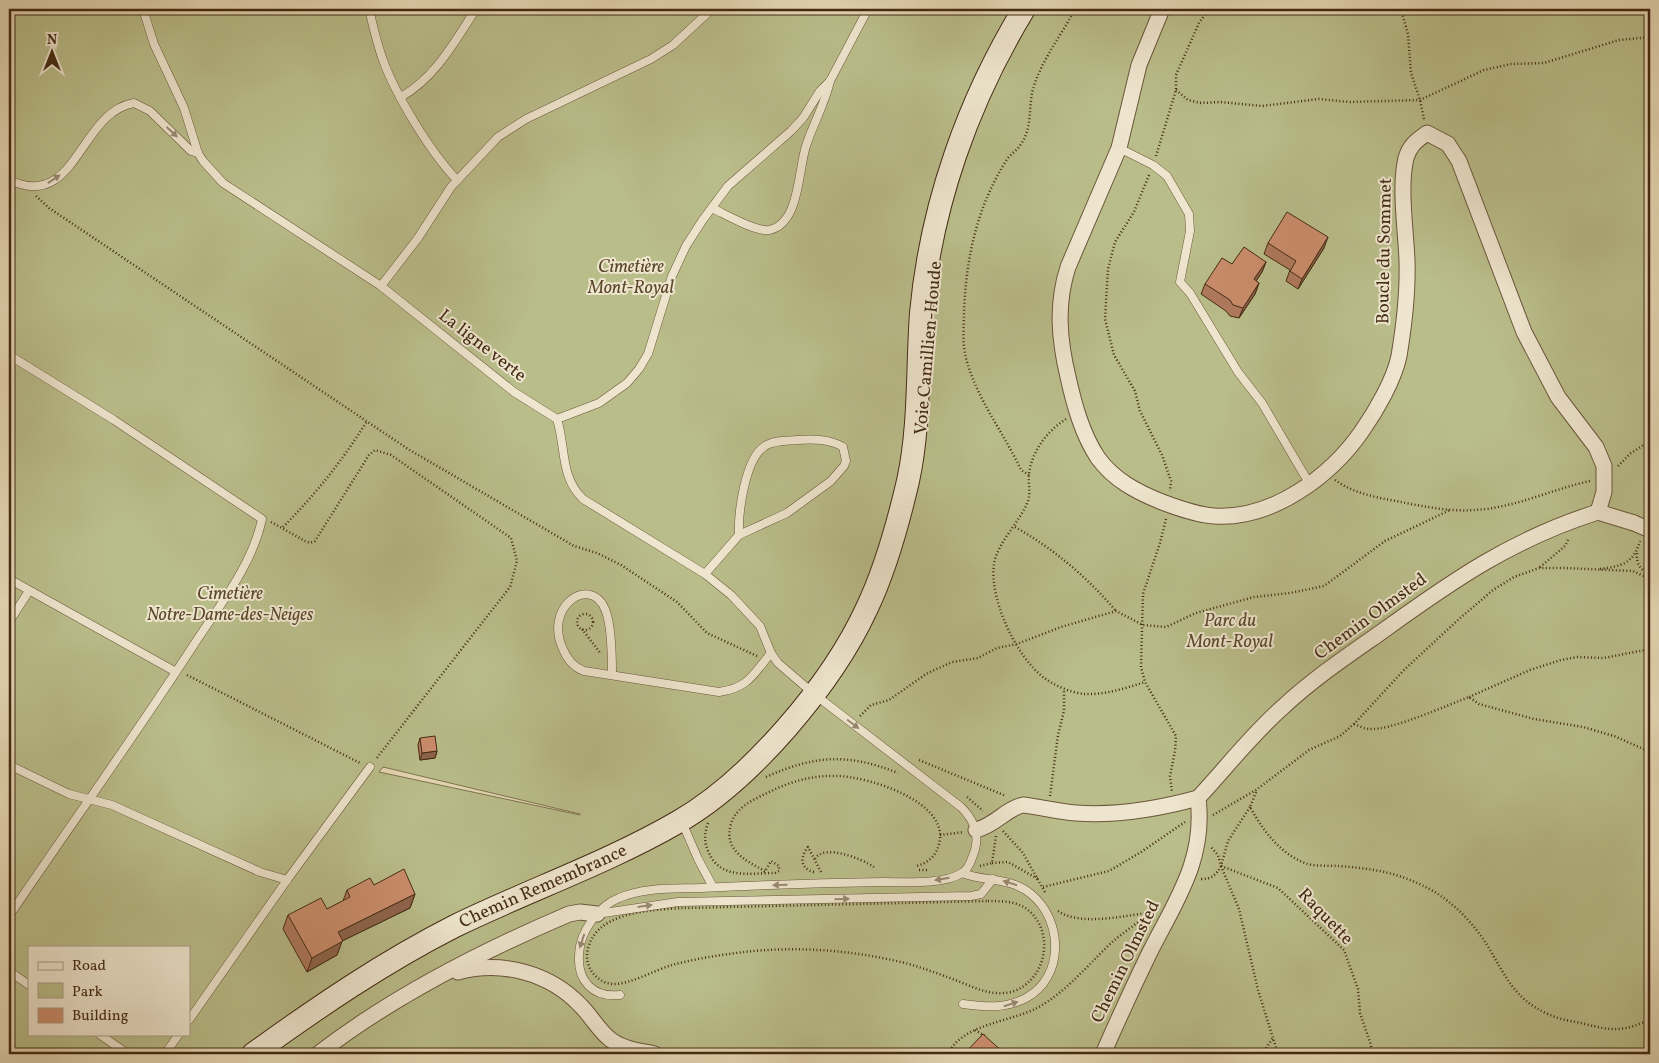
<svg xmlns="http://www.w3.org/2000/svg" width="1659" height="1063" font-family="Vollkorn,serif">
	<style>
		.green { fill: #b9bd8a; stroke: #7e744e; fill-rule: evenodd }
		.lines { fill: none; stroke-linecap: round; stroke-linejoin: round }
		.lane-casing { stroke: #6c563a; stroke-width: 9 }
		.street-casing { stroke: #6c563a; stroke-width: 17 }
		.secondary-casing { stroke: #432b12; stroke-width: 24 }
		.path { stroke: #432b12; stroke-width: 2.5; stroke-dasharray: 1 2.5; stroke-linecap: butt }
		.lane { stroke: #eee5ce; stroke-width: 8 }
		.street { stroke: #eee5ce; stroke-width: 15 }
		.secondary { stroke: #eee5ce; stroke-width: 22 }
		.street-bridge-casing { stroke: #6c563a; stroke-width: 17; stroke-linecap: butt }
		.street-bridge { stroke: #eee5ce; stroke-width: 15 }
		.wall { fill: #af795d; stroke: #432b12 }
		.shaded-wall { fill: #8e634c; stroke: #432b12 }
		.building { fill: #cb8d6c; stroke: #432b12 }
		.oneway { fill: #988870 }
		.labels { text-anchor: middle; dominant-baseline: central; stroke-width: 4; stroke-linejoin: round; paint-order: stroke }
		.street-label { font-size: 18px; fill: #432b12; stroke: #eee5ce }
		.park-label { font-size: 18px; font-style: italic; fill: #5b482a; stroke: #eee5ce }
	</style>
	<rect width="100%" height="100%" fill="#e5d7b4"/>
	<filter id="stains"><feTurbulence type="fractalNoise" baseFrequency=".004" numOctaves="4"/><feColorMatrix values="0 0 0 0 .2 0 0 0 0 .09 0 0 0 0 .02 0 0 0 .5 -.17"/></filter>
	<radialGradient id="worn" r=".72"><stop offset=".6" stop-color="#630" stop-opacity="0"/><stop offset="1" stop-color="#630" stop-opacity=".3"/></radialGradient>
	<path class="green" d="M9 9H1650V1054H9ZM383 767 580 814V815L379 772ZM29 947H189V1034H29Z"/>
	<g class="lines">
		<g class="lane-casing">
			<g id="lane">
				<path d="M143 9 154 44 184 108 198 153 203 161 223 183 381 286 514 392 557 419C566 448 560 477 583 499L705 574 731 595 760 626 771 653 778 663 814 694 961 807C976 822 981 838 972 858 970 864 967 870 962 873 943 885 905 882 883 882 822 883 762 885 701 888 674 889 644 887 619 898 598 906 580 932 579 954 577 981 593 998 620 995"/>
				<path d="M369 9C373 26 377 44 383 60 396 96 431 153 457 180"/>
				<path d="M401 97C436 77 455 41 476 9"/>
				<path d="M1119 148 1153 165 1167 176 1189 214 1190 231 1180 282 1190 293 1238 372 1262 403 1309 483"/>
				<path d="M9 180C77 212 79 112 134 103L150 111 191 151 198 153"/>
				<path d="M712 208C725 214 755 232 769 230 800 224 798 170 806 146 813 124 825 104 830 81"/>
				<path d="M381 286 418 238 451 187 498 137 526 119 651 59 673 45 712 9"/>
				<path d="M9 355 114 420 262 519C252 566 219 606 193 646 134 737 70 826 9 916"/>
				<path d="M557 419 599 403 627 383 639 369 648 354 672 276 686 246 702 221 728 186 791 131 803 118 820 91 830 81 868 9"/>
				<path d="M705 574 739 535 787 513 831 481 844 466 846 461 843 447C830 439 814 439 798 440 787 441 774 440 765 446 745 458 738 513 739 535"/>
				<path d="M9 579 176 672"/>
				<path d="M9 622 29 591"/>
				<path d="M612 674C612 657 612 625 605 609 590 574 543 607 563 649 567 659 573 667 584 671L719 692C748 688 753 675 771 653"/>
				<path d="M9 765 69 794 112 805 260 872 287 880"/>
				<path d="M682 822 698 859 713 887"/>
				<path d="M962 873C985 882 1011 877 1031 894 1063 920 1065 977 1026 998 1005 1009 986 1007 963 1004"/>
				<path d="M597 914 678 902 971 896 981 894 993 879"/>
				<path d="M9 971 29 985"/>
				<path d="M189 1020 287 880 370 767"/>
				<path d="M99 1034 128 1054"/>
				<path d="M165 1054 179 1034"/>
			</g>
		</g>
		<g class="street-casing">
			<g id="street">
				<path d="M1162 9 1139 65 1119 148 1068 267C1056 304 1059 339 1068 377 1074 404 1082 434 1098 458 1114 480 1137 492 1162 502 1178 508 1197 515 1214 516 1272 520 1331 476 1362 431 1376 411 1394 380 1399 356 1404 326 1408 293 1407 261 1406 231 1399 187 1406 158 1410 145 1416 141 1427 133L1448 144 1459 161 1524 332 1558 397 1596 447 1604 466V492L1598 512 1634 523"/>
				<path d="M976 830C996 825 1005 809 1023 805 1041 807 1058 812 1076 813 1117 816 1158 809 1198 798"/>
				<path d="M458 972C502 960 550 973 581 1006 592 1017 599 1031 611 1040 623 1049 640 1051 655 1054"/>
				<path d="M318 1054C393 996 482 951 569 914L580 912 597 914"/>
				<path d="M1103 1054C1117 1022 1132 989 1148 956 1174 903 1206 861 1198 798 1226 768 1252 734 1283 707 1313 679 1347 656 1380 633 1452 581 1512 539 1598 512"/>
			</g>
		</g>
		<g class="secondary-casing">
			<g id="secondary">
				<path id="s1" d="M253 1054C318 1007 384 962 455 926 529 890 607 863 678 822 751 780 832 684 867 608 886 568 898 524 908 481 920 426 917 369 921 313 931 205 968 101 1024 9"/>
			</g>
		</g>
		<g class="path">
			<path d="M1401 9 1408 34 1411 73 1420 100 1424 119"/>
			<path d="M1176 90 1188 100 1201 103 1220 102 1262 106 1319 99 1349 102 1420 100 1484 70 1511 64 1544 63 1619 40 1650 37"/>
			<path d="M1156 156 1176 90V75L1199 23 1209 9"/>
			<path d="M1149 175 1134 212 1115 242 1108 269 1105 319 1114 355 1135 391 1140 411 1162 455 1171 481 1170 491"/>
			<path d="M36 196 49 208 408 449 574 546 597 553 621 565 677 602 707 633 757 656"/>
			<path d="M1066 419C1047 431 1032 451 1029 474 1028 483 1031 492 1028 501 1020 522 997 543 994 564 989 599 1016 656 1043 677 1053 685 1071 693 1085 694 1105 695 1126 688 1145 682"/>
			<path d="M1618 466 1631 453 1650 441"/>
			<path d="M1029 475 1021 470C1004 433 976 398 966 358 962 343 964 327 964 312 966 258 977 207 1006 161 1010 154 1017 151 1021 144 1033 127 1028 107 1033 89 1042 59 1061 36 1075 9"/>
			<path d="M1335 480C1353 493 1374 497 1396 501 1421 506 1449 512 1475 510 1514 508 1553 489 1590 481"/>
			<path d="M1166 519 1160 543 1143 594 1141 667 1145 682 1176 736 1175 751 1170 776 1172 792"/>
			<path d="M271 522 305 541 310 543 315 541 369 455 375 450 391 455 511 538 517 561 510 587 376 759"/>
			<path d="M283 527C315 495 343 460 367 421"/>
			<path d="M1015 527C1054 549 1087 577 1116 611"/>
			<path d="M1637 553C1636 565 1641 569 1650 576"/>
			<path d="M1540 567 1565 546 1569 538"/>
			<path d="M1600 569C1622 566 1633 564 1640 541"/>
			<circle cx="585" cy="622" r="8"/>
			<path d="M582 629 601 654"/>
			<path d="M187 675 360 763"/>
			<path d="M1469 697 1530 670 1561 660 1577 657 1604 658 1650 649"/>
			<path d="M860 716 871 705 889 700 926 674 952 662 978 658 997 648 1017 644 1061 627 1116 611 1143 625 1166 627 1196 613 1254 597 1290 593 1324 586 1385 541 1450 510"/>
			<path d="M1354 724C1359 726 1365 729 1369 729 1390 731 1448 705 1469 697L1479 704 1534 719 1583 727 1614 736 1650 752"/>
			<path d="M919 760 1006 796"/>
			<path d="M766 777C815 755 848 753 898 773"/>
			<path d="M1256 792 1250 807C1263 830 1279 853 1305 863 1315 867 1329 865 1339 866 1376 869 1401 873 1433 891 1454 903 1474 924 1487 945 1505 974 1513 999 1548 1014 1560 1020 1573 1021 1585 1024 1612 1031 1625 1032 1650 1019"/>
			<path d="M1050 796 1058 735 1064 711V689"/>
			<path d="M967 797 983 811"/>
			<path d="M1250 807 1228 841 1221 866 1239 909 1258 990 1278 1054"/>
			<path d="M1213 815 1256 790 1309 750 1340 736 1354 724 1404 670 1459 619 1493 590 1514 577 1539 568H1564L1633 571 1650 579"/>
			<path d="M708 823C704 834 704 843 709 853 721 880 751 873 775 873L779 871V866L771 861 764 873"/>
			<path d="M1003 831 1023 853 1046 894"/>
			<path d="M940 835 964 832"/>
			<path d="M815 859C824 843 862 859 874 867"/>
			<path d="M992 863 1008 862 1038 879"/>
			<path d="M980 866 992 863 996 836"/>
			<path d="M1221 866 1278 888 1344 950 1358 989 1360 1013 1371 1045V1054"/>
			<path d="M919 870H928"/>
			<path d="M765 871C746 861 723 850 731 824 736 807 753 800 767 793 789 782 812 775 836 776 868 776 955 803 938 847 935 857 926 864 916 866"/>
			<path d="M814 872C800 869 800 857 808 847L821 872"/>
			<path d="M1201 879C1212 879 1216 875 1221 866L1218 855 1210 846"/>
			<path d="M1043 887 1109 871 1141 852 1185 822"/>
			<path d="M988 901C1002 901 1017 901 1028 910 1056 933 1046 982 1011 992 988 997 970 985 950 978 931 971 912 964 892 960 846 950 800 947 753 951 726 954 698 958 672 965 655 970 631 984 614 984 599 984 586 970 587 954 592 911 651 910 684 908Z"/>
			<path d="M1058 911C1081 927 1127 915 1154 912"/>
			<path d="M975 1030 985 1036"/>
			<path d="M948 1054C962 1024 1010 1022 1037 1008 1066 992 1085 968 1109 945 1122 933 1137 923 1152 913"/>
			<path d="M1262 1054 1273 1038"/>
		</g>
		<use href="#lane" class="lane"/>
		<use href="#street" class="street"/>
		<use href="#secondary" class="secondary"/>
		<g class="street-bridge-casing">
			<path id="street-bridge" d="M1634 523 1650 530"/>
		</g>
		<use href="#street-bridge" class="street-bridge"/>
	</g>
	<g class="wall">
		<path d="M1268 243 1324 248 1298 289 1286 281 1290 270 1264 254Z"/>
		<path d="M1266 262 1262 272 1256 281 1259 283 1255 294 1239 318 1230 316 1226 311 1201 294 1205 284 1232 264Z"/>
		<path d="M420 738 437 751 435 758 420 760 418 745Z"/>
		<path d="M374 885 415 894 410 908 342 941 337 955 307 972 283 929 288 915 327 909 343 901 347 890Z"/>
	</g>
	<g class="shaded-wall">
		<path d="M1328 237 1324 248 1298 289 1302 279Z"/>
		<path d="M1266 262 1262 272 1250 290 1254 279Z"/>
		<path d="M1259 283 1255 294 1239 318 1243 308Z"/>
		<path d="M437 751 435 758 420 760 422 753Z"/>
		<path d="M415 894 410 908 342 941 337 955 307 972 312 958 338 932Z"/>
	</g>
	<g class="building">
		<path d="M1287 212 1328 237 1302 279 1290 271 1296 261 1268 243Z"/>
		<path d="M1244 247 1266 262 1254 279 1259 283 1243 308 1233 305 1230 300 1205 284 1222 258 1232 264Z"/>
		<path d="M435 736 437 751 422 753 420 738Z"/>
		<path d="M404 869 415 894 338 932 343 941 312 958 288 915 321 898 327 909 350 897 347 890 370 878 374 885Z"/>
		<path d="M983 1034 1005 1054H964Z"/>
	</g>
	<defs><path id="oneway-solid" d="M-6-.8H1V-3.2L6.5 0L1 3.2V.8H-6Z" transform="scale(1.25)"/></defs>
	<g class="oneway">
		<use href="#oneway-solid" transform="translate(172 132) rotate(43)"/>
		<use href="#oneway-solid" transform="translate(54 179) rotate(-34)"/>
		<use href="#oneway-solid" transform="translate(853 724) rotate(37)"/>
		<use href="#oneway-solid" transform="translate(942 879) rotate(171)"/>
		<use href="#oneway-solid" transform="translate(1010 883) rotate(-162)"/>
		<use href="#oneway-solid" transform="translate(780 885) rotate(178)"/>
		<use href="#oneway-solid" transform="translate(842 899) rotate(-2)"/>
		<use href="#oneway-solid" transform="translate(645 906) rotate(-8)"/>
		<use href="#oneway-solid" transform="translate(582 941) rotate(108)"/>
		<use href="#oneway-solid" transform="translate(1011 1004) rotate(-18)"/>
	</g>
	<g class="labels">
		<g class="street-label">
			<text transform="translate(1385 251) rotate(-89)">Boucle du Sommet</text>
			<text transform="translate(482 346) rotate(38)">La ligne verte</text>
			<text transform="translate(929 348) rotate(-85)">Voie Camillien-Houde</text>
			<text transform="translate(1371 617) rotate(-36)">Chemin Olmsted</text>
			<text stroke="none"><textPath href="#s1" startOffset="336">Chemin Remembrance</textPath></text>
			<text transform="translate(1325 917) rotate(46)">Raquette</text>
			<text transform="translate(1126 962) rotate(-64)">Chemin Olmsted</text>
		</g>
		<g class="park-label">
			<text x="631" y="267">Cimetière<tspan x="631" dy="21">Mont-Royal</tspan></text>
			<text x="230" y="594">Cimetière<tspan x="230" dy="21">Notre-Dame-des-Neiges</tspan></text>
			<text x="1230" y="621">Parc du<tspan x="1230" dy="21">Mont-Royal</tspan></text>
		</g>
	</g>
	<rect width="1659" height="1063" fill="none" stroke="#e5d7b4" stroke-width="30"/>
	<rect x="10" y="10" width="1639" height="1043" fill="none" stroke="#432b12" stroke-width="2.5"/>
	<rect x="15" y="15" width="1629" height="1033" fill="none" stroke="#432b12"/>
	<rect x="28" y="946" width="162" height="90" fill="#eee5ce" stroke="#aa9b83"/>
	<rect x="38" y="962" width="25" height="8" fill="#eee5ce" stroke="#aa9b83"/>
	<text x="72" y="970" font-size="15" fill="#432b12">Road</text>
	<rect x="38" y="983" width="25" height="15" fill="#b9bd8a" stroke="#aa9b83"/>
	<text x="72" y="996" font-size="15" fill="#432b12">Park</text>
	<rect x="38" y="1008" width="25" height="15" fill="#cb8d6c" stroke="#aa9b83"/>
	<text x="72" y="1020" font-size="15" fill="#432b12">Building</text>
	<g transform="translate(52 52)" stroke="#eee5ce" stroke-width="4" paint-order="stroke">
	<path d="M0-4L9 19L0 12L-9 19Z" fill="#432b12"/>
	<text y="-8" font-size="14" font-weight="bold" text-anchor="middle" fill="#432b12">N</text>
	</g>
	<rect width="100%" height="100%" filter="url(#stains)"/>
	<rect width="100%" height="100%" fill="url(#worn)"/>
</svg>
